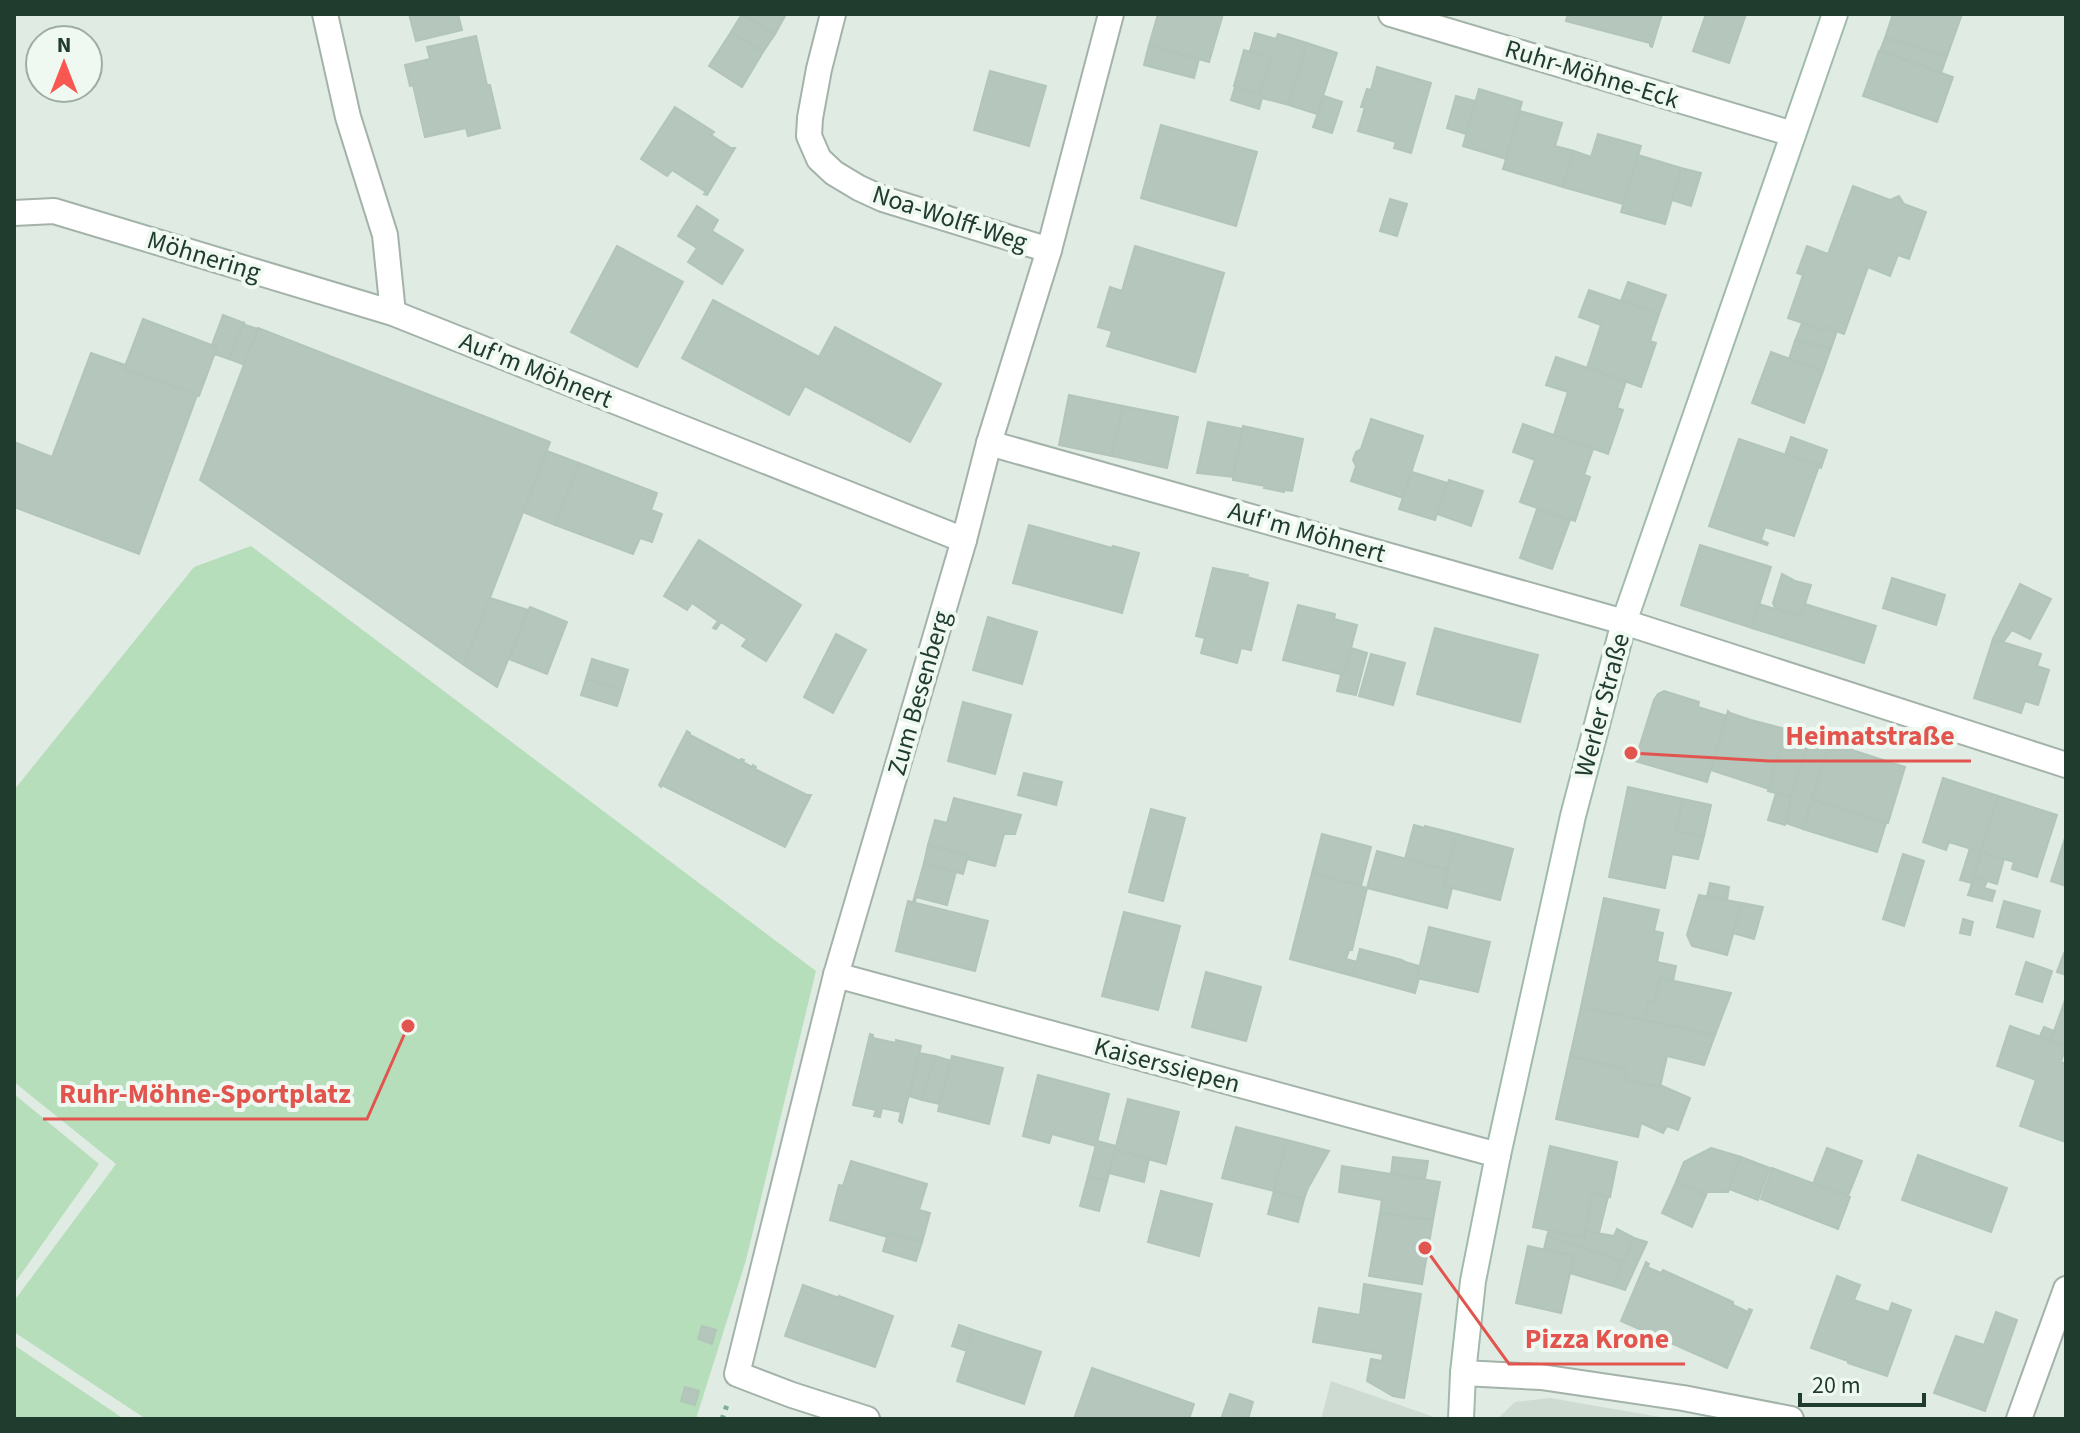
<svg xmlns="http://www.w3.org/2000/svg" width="2080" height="1433" font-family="'Source Sans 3',sans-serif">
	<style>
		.built { fill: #cedbd2 }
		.green { fill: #b7deba }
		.building { fill: #b5c6bc; stroke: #b2c5b9; stroke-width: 2 }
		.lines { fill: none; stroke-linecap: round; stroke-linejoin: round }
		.minor-casing { stroke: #a3b3aa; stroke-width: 28 }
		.secondary-casing { stroke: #a0bbac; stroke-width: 28 }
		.path { stroke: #7eb097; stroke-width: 5; stroke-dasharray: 4 6; stroke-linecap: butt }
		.minor { stroke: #fff; stroke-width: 24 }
		.secondary { stroke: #fff; stroke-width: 24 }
		.labels { text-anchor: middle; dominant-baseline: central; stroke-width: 8; stroke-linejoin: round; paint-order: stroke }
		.street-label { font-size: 26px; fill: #203c2f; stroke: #f0f8f2 }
		.leader { fill: none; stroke: #e2554e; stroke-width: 3 }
		.callout-dot { fill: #e2554e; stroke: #f0f8f2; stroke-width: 3 }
		.callout-label { font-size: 28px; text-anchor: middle; font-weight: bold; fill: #e2554e; stroke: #f0f8f2; stroke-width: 8; stroke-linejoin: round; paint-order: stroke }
	</style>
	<rect width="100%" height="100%" fill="#e0ebe4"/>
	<g class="built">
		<path d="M1331 1381 1434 1417V1419H1321Z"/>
		<path d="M1550 1398 1672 1419H1497L1515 1402Z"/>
	</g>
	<g class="green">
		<path d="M251 546 816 971 746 1260 696 1419H146L14 1332V1301L116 1164 14 1082V790L194 567Z"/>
		<path d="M14 1094 99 1164 14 1284Z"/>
		<path d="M14 1345 124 1419H14Z"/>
	</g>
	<g class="building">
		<path d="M409 14H458L462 30 416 41Z"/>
		<path d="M742 14H782L785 16 775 34Z"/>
		<path d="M742 14 775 34 763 52 731 32Z"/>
		<path d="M1158 14H1223L1209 62 1149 45Z"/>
		<path d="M1568 14H1662L1652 47 1650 46V43L1566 21Z"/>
		<path d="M1706 14H1746L1729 63 1693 51Z"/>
		<path d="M1893 14H1962L1947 56 1885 38Z"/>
		<path d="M731 32 763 52 742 87 709 66Z"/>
		<path d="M1255 33 1276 39 1278 34 1307 43 1289 105 1262 98 1259 109 1231 100 1235 87 1259 94 1271 58 1250 51Z"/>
		<path d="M476 36 487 85H490L500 128 468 136 466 128 425 137 413 85 410 86 405 65 430 59 427 47Z"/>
		<path d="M1885 38 1947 56 1941 73 1880 51Z"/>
		<path d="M1307 43 1337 53 1317 114 1289 105Z"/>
		<path d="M1149 45 1199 59 1194 78 1144 65Z"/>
		<path d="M1244 50 1271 58 1259 94 1234 86Z"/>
		<path d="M1879 51 1953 77 1937 122 1863 96Z"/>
		<path d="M1377 67 1431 83 1411 153 1394 148 1396 142 1358 131 1365 107H1361L1367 89 1371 90Z"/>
		<path d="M990 71 1046 86 1029 146 974 130Z"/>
		<path d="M1479 89 1522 102 1506 159 1463 146Z"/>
		<path d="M1324 96 1342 102 1332 133 1313 127Z"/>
		<path d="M1456 96 1475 101 1466 134 1447 128Z"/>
		<path d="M675 107 714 132 711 135 731 148H735L707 195 704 194 706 192 672 170 667 176 641 159Z"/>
		<path d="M1520 111 1562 123 1555 146 1574 151 1563 187 1503 169Z"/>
		<path d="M1161 125 1257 152 1236 226 1141 198Z"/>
		<path d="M1598 134 1641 146 1623 204 1563 187 1574 151 1591 157Z"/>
		<path d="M1638 155 1681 168 1665 224 1621 212Z"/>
		<path d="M1681 168 1701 173 1691 206 1672 200Z"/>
		<path d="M1853 186 1890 200 1899 196 1904 204 1926 212 1909 259 1898 255 1890 276 1868 267 1844 334 1825 327 1824 330 1788 318 1803 275 1797 273 1807 246 1828 254Z"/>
		<path d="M1390 199 1407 204 1397 236 1380 231Z"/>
		<path d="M697 206 718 220 712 231 743 250 722 284 688 262 697 248 678 236Z"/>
		<path d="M617 246 683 282 637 367 571 332Z"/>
		<path d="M1135 246 1224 273 1195 372 1107 346 1112 331 1098 327 1110 287 1122 291Z"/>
		<path d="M1628 282 1666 295 1659 314 1621 301Z"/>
		<path d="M1589 290 1659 314 1650 341 1656 343 1641 387 1587 368 1601 325 1579 317Z"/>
		<path d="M713 300 819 357 835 327 941 384 910 442 805 386 789 415 682 358Z"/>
		<path d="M223 315 244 323 229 359 214 354 217 347 212 345Z"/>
		<path d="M143 319 217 347 199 396 124 369Z"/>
		<path d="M244 323 245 325 258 329 245 365 229 359Z"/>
		<path d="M1802 323 1824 330 1825 327 1837 331 1831 348 1795 341Z"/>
		<path d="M258 328 550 442 464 665 200 480Z"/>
		<path d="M1795 341 1831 348 1823 371 1789 359Z"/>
		<path d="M1771 352 1823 371 1804 423 1752 403Z"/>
		<path d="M91 353 125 365 124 369 197 395 139 554 14 507V442L52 457Z"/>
		<path d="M1556 357 1626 381 1617 408 1623 410 1608 454 1554 435 1568 392 1546 385Z"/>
		<path d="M1069 395 1123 406 1112 456 1059 445Z"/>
		<path d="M1123 406 1178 417 1167 468 1112 456Z"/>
		<path d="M1371 419 1423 436 1403 498 1351 481 1356 466 1353 460 1356 452 1361 449Z"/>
		<path d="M1208 422 1243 429 1233 477 1197 473Z"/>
		<path d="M1523 424 1593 449 1584 475 1590 477 1575 521 1520 502 1535 460 1513 452Z"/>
		<path d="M1243 426 1303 439 1292 491 1284 490V492L1264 488 1265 486 1233 480Z"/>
		<path d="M1791 437 1827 450 1821 468 1785 455Z"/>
		<path d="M1739 439 1819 466 1794 536 1765 527 1761 540 1768 543 1767 545 1709 526Z"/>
		<path d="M547 451 579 463 555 525 523 512Z"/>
		<path d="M579 463 657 493 651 510 662 514 652 542 640 538 633 554 555 525Z"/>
		<path d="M1412 472 1447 483 1435 520 1399 509Z"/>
		<path d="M1449 480 1483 491 1471 526 1437 514Z"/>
		<path d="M1537 509 1570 520 1552 569 1520 558Z"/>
		<path d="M1029 525 1112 548 1113 546 1139 553 1122 613 1013 583Z"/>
		<path d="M699 540 801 605 766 661 742 646 747 639 721 622 716 629 713 628 718 621 692 603 687 610 664 596Z"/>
		<path d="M1700 545 1771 567 1752 628 1681 605Z"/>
		<path d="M1213 568 1248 575 1247 577 1268 583 1251 650 1241 648 1237 663 1201 653 1205 638 1196 636Z"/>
		<path d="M1782 574 1795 581 1811 585 1801 617 1775 608 1773 603Z"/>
		<path d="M1892 578 1945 595 1936 625 1883 608Z"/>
		<path d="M2020 584 2051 599 2030 639 2012 630 2003 642 1993 639Z"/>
		<path d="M490 598 528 610 497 687 464 665Z"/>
		<path d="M1759 604 1801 617 1805 604 1876 626 1864 663 1752 628Z"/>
		<path d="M1298 605 1335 614 1334 619 1357 625 1344 675 1283 660Z"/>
		<path d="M530 607 567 622 547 674 509 659Z"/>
		<path d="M988 617 1037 632 1022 684 973 670Z"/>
		<path d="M1435 628 1538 655 1520 722 1417 694Z"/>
		<path d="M836 634 866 650 833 713 804 697Z"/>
		<path d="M1993 639 2041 654 2037 666 2049 670 2038 705 2025 701 2021 713 1974 698Z"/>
		<path d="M1351 648 1367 653 1356 695 1337 691 1341 675H1344Z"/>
		<path d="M1371 654 1405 663 1393 705 1359 696Z"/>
		<path d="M592 659 628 670 622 690 586 679Z"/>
		<path d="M586 679 622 690 617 706 581 695Z"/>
		<path d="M1664 691 1699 702 1698 707 1727 716 1707 782 1635 761 1654 700 1658 694Z"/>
		<path d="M963 702 1011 715 995 774 948 761Z"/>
		<path d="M1728 711 1730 713 1751 720 1786 729 1769 789 1711 770Z"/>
		<path d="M1785 730 1810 738 1791 797 1768 791Z"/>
		<path d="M687 731 690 733V735L740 761 741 759 744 760 743 762 752 767 753 765 756 767 755 769 807 795H811L785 847 662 785 661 787 659 785Z"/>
		<path d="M1810 738 1830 744 1803 829 1786 823 1791 797Z"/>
		<path d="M1830 743 1905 767 1888 823 1812 800Z"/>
		<path d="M1024 773 1062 782 1056 805 1018 795Z"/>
		<path d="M1943 778 1998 796 1981 852 1949 842 1946 850 1923 842Z"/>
		<path d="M1628 787 1683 799 1676 831 1704 836 1698 859 1672 854 1665 888 1609 877Z"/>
		<path d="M1776 793 1791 797 1785 825 1768 820Z"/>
		<path d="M1998 796 2057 815 2037 877 2012 869 2014 862 1981 852Z"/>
		<path d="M954 798 1021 815 1015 834H1004L995 866 967 859 968 856 928 845 935 820 947 823Z"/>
		<path d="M1683 799 1711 805 1704 836 1676 831Z"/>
		<path d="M1812 800 1886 823 1877 852 1803 829Z"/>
		<path d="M1151 809 1185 818 1163 901 1129 892Z"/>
		<path d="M1414 825 1425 828V826L1457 834 1447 870 1405 859Z"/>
		<path d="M1322 834 1371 847 1361 886 1312 873Z"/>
		<path d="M1457 834 1513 849 1500 900 1444 886Z"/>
		<path d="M2066 835V886L2051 881Z"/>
		<path d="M928 845 968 856 963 874 924 863Z"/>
		<path d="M1970 848 1981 852 1972 883 1960 880Z"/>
		<path d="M1377 851 1447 870 1444 886 1452 888 1447 908 1367 888Z"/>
		<path d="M1981 852 2004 859 1997 884 1974 877Z"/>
		<path d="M1903 854 1924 861 1904 926 1883 919Z"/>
		<path d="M924 863 956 872 947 905 916 897 915 902H913Z"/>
		<path d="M1312 873 1367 888 1352 950H1349L1346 959 1357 962 1353 976 1290 959Z"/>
		<path d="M1974 877 1987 881 1984 888 1995 891 1992 901 1968 895Z"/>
		<path d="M1710 883 1729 887 1727 900 1707 896Z"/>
		<path d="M1699 895 1742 903 1727 955 1692 946 1687 935Z"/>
		<path d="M1604 898 1659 910 1654 931 1663 933 1657 962 1676 966 1673 981 1660 978 1654 1003 1648 1002 1644 1020 1581 1007Z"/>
		<path d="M908 901 988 921 975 971 896 951Z"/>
		<path d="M2004 901 2040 911 2033 937 1997 927Z"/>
		<path d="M1742 903 1763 907 1754 939 1733 933Z"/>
		<path d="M1124 912 1180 926 1158 1010 1102 996Z"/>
		<path d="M1963 919 1973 922 1970 935 1960 933Z"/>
		<path d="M1429 927 1490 942 1478 992 1417 978Z"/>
		<path d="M1360 949 1402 960 1405 962 1419 966 1417 978H1419L1415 993 1353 976Z"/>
		<path d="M2064 953 2066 954V975L2057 972Z"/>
		<path d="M2026 962 2052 971 2042 1002 2016 994Z"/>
		<path d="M1206 972 1261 987 1246 1041 1192 1027Z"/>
		<path d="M1660 978 1731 993 1715 1035 1644 1020 1648 1002 1654 1003Z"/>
		<path d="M2066 997V1046L2051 1040Z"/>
		<path d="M1581 1007 1644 1020 1715 1035 1704 1065 1667 1056 1660 1087 1624 1079 1626 1069 1570 1056Z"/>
		<path d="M2010 1026 2066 1046 2061 1062 2066 1064V1142L2020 1126 2036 1080 1997 1066Z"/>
		<path d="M2044 1027 2054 1031 2051 1040 2040 1036Z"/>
		<path d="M870 1034 873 1035V1038L896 1043V1040L921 1046 902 1123 899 1121 901 1112 882 1108 880 1117 874 1116 876 1110 853 1105Z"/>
		<path d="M919 1053 935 1056 922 1100 909 1096Z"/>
		<path d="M935 1056 951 1061 940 1104 922 1100Z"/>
		<path d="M952 1056 1003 1068 989 1124 938 1111Z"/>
		<path d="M1570 1056 1626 1069 1624 1079 1660 1087V1085L1690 1098 1678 1130 1667 1126 1663 1133 1641 1123 1638 1137 1556 1119Z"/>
		<path d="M1038 1075 1109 1094 1096 1146 1052 1134 1049 1143 1023 1136Z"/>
		<path d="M1128 1099 1179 1112 1166 1164 1115 1150Z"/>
		<path d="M1236 1127 1287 1140 1274 1191 1222 1178Z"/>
		<path d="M1287 1140 1329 1151 1308 1188 1304 1199 1274 1191Z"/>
		<path d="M1097 1141 1116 1146 1107 1181 1088 1176Z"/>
		<path d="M1550 1146 1617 1162 1610 1197 1593 1193 1584 1238 1533 1227Z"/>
		<path d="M1711 1148 1741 1157 1728 1192H1707L1706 1195 1676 1182 1684 1162Z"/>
		<path d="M1827 1148 1862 1161 1848 1196 1813 1184Z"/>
		<path d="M1115 1150 1149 1159 1144 1182 1109 1173Z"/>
		<path d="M1918 1155 2007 1188 1991 1232 1902 1200Z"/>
		<path d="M1393 1157 1428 1161 1425 1179 1391 1174Z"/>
		<path d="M1741 1157 1770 1168 1758 1200 1729 1189Z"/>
		<path d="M851 1161 927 1184 919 1210 930 1213 922 1242 888 1233 887 1237 830 1220 839 1185 843 1186Z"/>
		<path d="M1342 1166 1440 1182 1433 1220 1380 1213 1382 1200 1339 1192Z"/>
		<path d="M1772 1168 1850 1197 1838 1229 1761 1199Z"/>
		<path d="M1088 1176 1107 1181 1099 1211 1080 1206Z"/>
		<path d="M1676 1182 1706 1195 1692 1227 1662 1213Z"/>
		<path d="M1161 1191 1212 1204 1199 1256 1148 1242Z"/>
		<path d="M1274 1191 1304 1199 1298 1222 1268 1214Z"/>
		<path d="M1593 1193 1608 1197 1599 1233 1585 1231Z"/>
		<path d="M1380 1213 1433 1220 1422 1284 1369 1276Z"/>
		<path d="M1617 1229 1634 1238 1623 1262 1547 1236 1549 1230 1584 1238 1585 1231 1614 1236Z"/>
		<path d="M888 1233 922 1242 916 1261 883 1251Z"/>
		<path d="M1547 1236 1623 1262 1613 1286 1570 1273 1574 1256 1544 1249Z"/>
		<path d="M1634 1238 1647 1242 1625 1290 1613 1286Z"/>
		<path d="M1528 1246 1574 1256 1561 1313 1516 1303Z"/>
		<path d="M1646 1262 1649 1264 1647 1267 1661 1273 1663 1270 1733 1302V1305L1748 1312 1749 1309 1752 1310 1727 1368 1621 1321Z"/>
		<path d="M1837 1276 1860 1285 1854 1300 1889 1312 1892 1303 1911 1310 1887 1376 1848 1363V1361L1811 1348Z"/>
		<path d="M1364 1284 1421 1294 1404 1398 1393 1396 1367 1381 1371 1359 1382 1361 1383 1354 1313 1342 1319 1308 1360 1315Z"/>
		<path d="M803 1285 839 1298V1296L893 1316 875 1367 785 1336Z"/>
		<path d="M1996 1312 2017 1320 1985 1411 1934 1393 1956 1336 1984 1345Z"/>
		<path d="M959 1325 973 1330 967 1351 952 1346Z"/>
		<path d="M702 1326 716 1330 712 1344 698 1339Z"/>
		<path d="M973 1330 1041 1352 1024 1404 957 1381Z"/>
		<path d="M1092 1368 1194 1404 1189 1419H1074Z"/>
		<path d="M685 1387 699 1391 695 1405 681 1401Z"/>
		<path d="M1230 1394 1253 1402 1248 1419H1221Z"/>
	</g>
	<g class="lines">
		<g class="minor-casing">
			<g id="minor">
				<path d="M325 14 348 117 385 235 393 313"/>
				<path d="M833 14 819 69 810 118 809 136 819 159 834 173 859 188 883 199 1049 250"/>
				<path d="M1391 14 1793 134"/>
				<path d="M14 213 54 211 393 313 964 540"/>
				<path d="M989 443 1624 622 2066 765"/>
				<path d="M836 975 1498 1155"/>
				<path d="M1463 1373 1541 1377 1683 1398 1791 1419"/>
				<path d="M867 1419 792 1395 737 1374 836 975 964 540 989 443 1049 250 1111 14"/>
				<path d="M2019 1419 2066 1289"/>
			</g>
		</g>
		<g class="secondary-casing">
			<path id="secondary" d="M1461 1419 1463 1373 1473 1281 1498 1155 1573 816 1624 622 1835 14"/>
		</g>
		<path class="path" d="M722 1419 727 1405"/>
		<use href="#minor" class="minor"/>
		<use href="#secondary" class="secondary"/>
	</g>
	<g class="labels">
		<g class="street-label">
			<text transform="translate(1592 74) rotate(17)">Ruhr-Möhne-Eck</text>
			<text transform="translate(950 218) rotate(18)">Noa-Wolff-Weg</text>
			<text transform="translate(204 256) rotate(17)">Möhnering</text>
			<text transform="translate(536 370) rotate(22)">Auf'm Möhnert</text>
			<text transform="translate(1307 532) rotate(16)">Auf'm Möhnert</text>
			<text transform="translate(919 693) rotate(-74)">Zum Besenberg</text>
			<text transform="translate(1602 705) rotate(-75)">Werler Straße</text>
			<text transform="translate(1167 1065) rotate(15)">Kaiserssiepen</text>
		</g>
	</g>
	<path class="leader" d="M1631 753L1769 761H1971M408 1026L367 1119H43M1425 1248L1509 1364H1685"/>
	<g class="callout-dot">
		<circle cx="1631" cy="753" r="8"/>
		<circle cx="408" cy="1026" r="8"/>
		<circle cx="1425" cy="1248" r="8"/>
	</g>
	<g class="callout-label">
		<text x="1870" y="745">Heimatstraße</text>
		<text x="205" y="1103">Ruhr-Möhne-Sportplatz</text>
		<text x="1597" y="1348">Pizza Krone</text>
	</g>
	<rect width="2080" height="1433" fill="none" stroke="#203c2f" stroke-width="32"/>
	<g transform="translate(64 64)"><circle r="38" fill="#f0f8f2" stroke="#9dada4" stroke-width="2"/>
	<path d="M0-6L14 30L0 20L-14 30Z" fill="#f85851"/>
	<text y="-12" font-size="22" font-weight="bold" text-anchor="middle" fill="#203c2f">N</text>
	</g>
	<path d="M1800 1393v12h124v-12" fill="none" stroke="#203c2f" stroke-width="4"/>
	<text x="1812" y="1393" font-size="24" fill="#203c2f" stroke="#f0f8f2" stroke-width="6" paint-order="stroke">20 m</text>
</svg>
